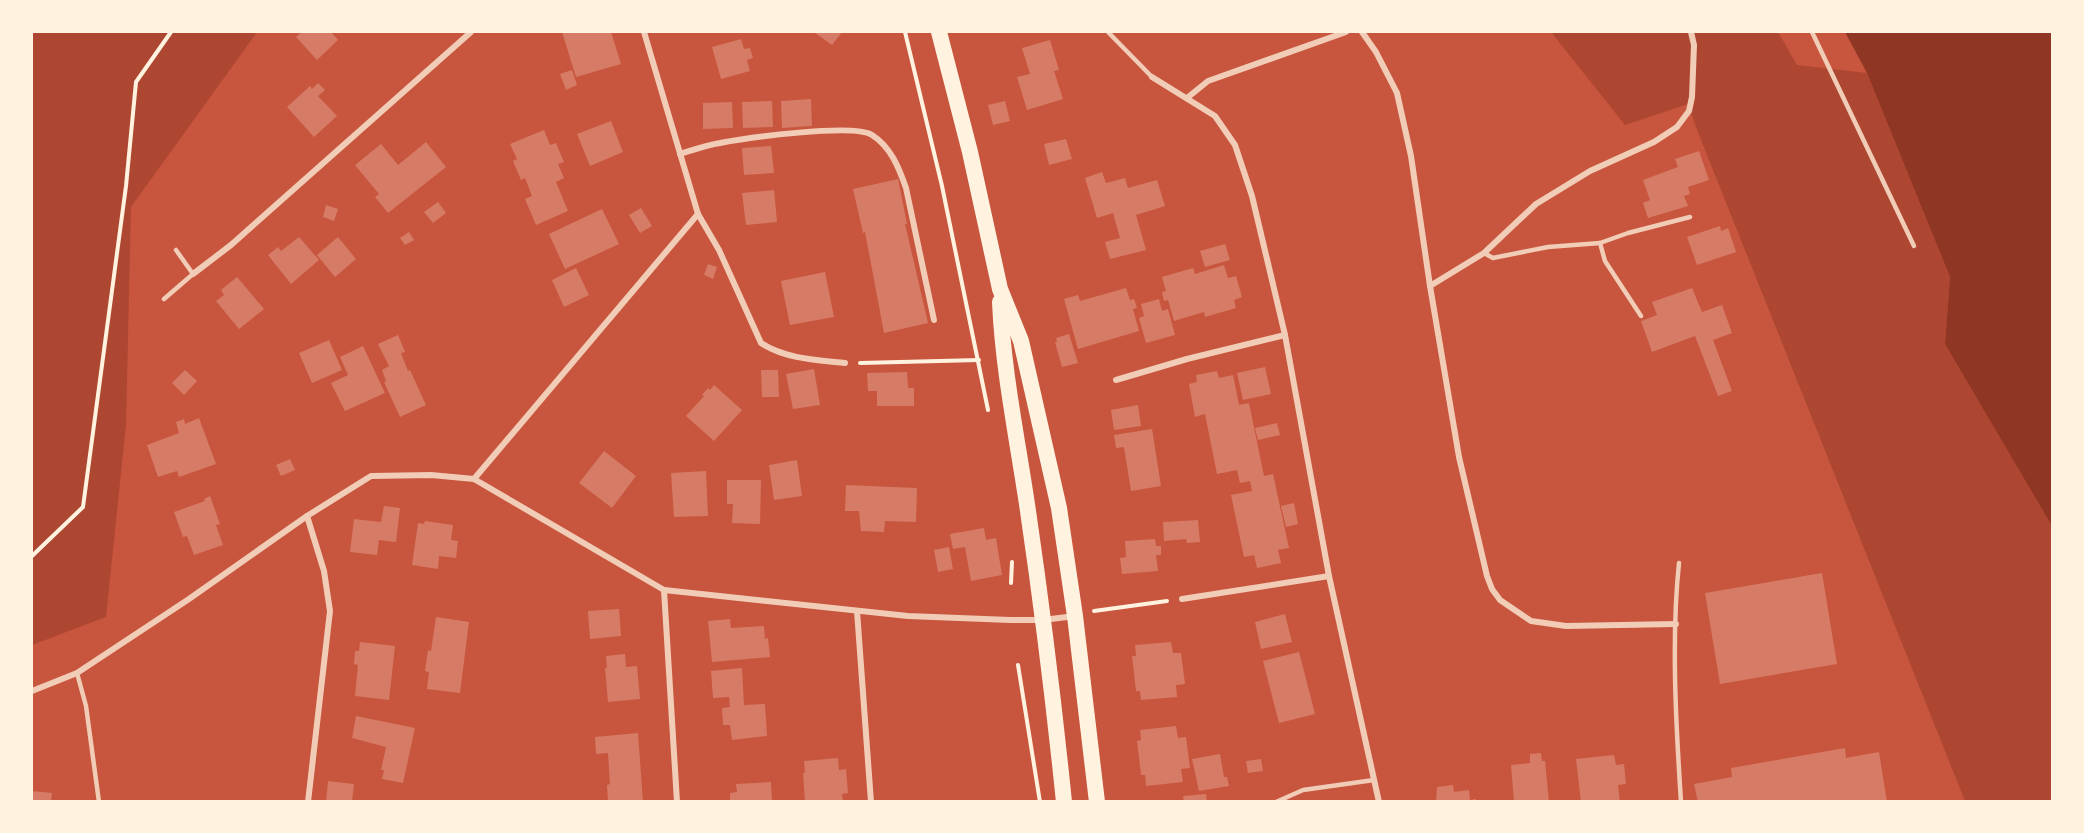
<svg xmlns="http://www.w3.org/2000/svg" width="2084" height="833" font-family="'Titillium Web',sans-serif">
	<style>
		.green { fill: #ae4732 }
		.water { fill: #8f3625 }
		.building { fill: #d67c66 }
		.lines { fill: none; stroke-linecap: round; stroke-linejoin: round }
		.path { stroke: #fff3e0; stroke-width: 4 }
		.service { stroke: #f1ccb7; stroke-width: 4.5 }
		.minor { stroke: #f1ccb7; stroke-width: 6 }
		.trunk { stroke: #fff3e0; stroke-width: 16 }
	</style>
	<rect width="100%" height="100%" fill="#c8553d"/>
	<g class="green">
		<path d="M35 32H257L131 207 126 425 106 617 32 645V36Z"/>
		<path d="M1551 32H1778L1797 65 1867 73 1950 277 1945 344 2052 526V801H1965L1697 130 1688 104 1625 125Z"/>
	</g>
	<path class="water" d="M1845 32H2052V526L1945 344 1950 277 1867 73Z"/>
	<g class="building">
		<path d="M302 32H331L338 40 317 60 296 37Z"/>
		<path d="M562 32H611L621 64 576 77Z"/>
		<path d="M814 32H842L832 45Z"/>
		<path d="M741 39 744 49 750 48 753 58 747 60 750 71 721 79 712 47Z"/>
		<path d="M1050 40 1059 70 1054 71 1063 99 1027 110 1017 77 1030 74 1022 48Z"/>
		<path d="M572 70 577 85 566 90 560 74Z"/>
		<path d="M318 83 325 90 318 96 337 116 314 137 287 107 310 86 312 89Z"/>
		<path d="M811 99 812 126 782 128 781 101Z"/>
		<path d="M772 101 773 127 743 128 742 102Z"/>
		<path d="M1005 101 1010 121 993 125 988 105Z"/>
		<path d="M732 102 733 128 703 129V103Z"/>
		<path d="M611 121 623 152 590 166 577 134Z"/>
		<path d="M544 130 550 145 556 143 564 162 558 164 564 178 556 182 568 211 536 225 525 199 532 196 525 178 521 180 513 161 517 159 510 144Z"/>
		<path d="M1066 139 1072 159 1049 165 1044 144Z"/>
		<path d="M426 142 446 167 388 213 375 197 379 194 355 165 381 144 398 165Z"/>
		<path d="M771 146 774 173 744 175 742 148Z"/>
		<path d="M1699 151 1709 180 1688 187 1690 194 1684 196 1688 206 1648 218 1643 203 1650 200 1643 180 1678 167 1675 159Z"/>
		<path d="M1102 172 1106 183 1125 178 1128 188 1157 180 1165 206 1136 215 1146 250 1110 259 1105 242 1120 238 1113 213 1097 218 1085 178Z"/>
		<path d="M898 179 907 224H905L928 323 884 333 865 232 863 233 853 189Z"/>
		<path d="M774 190 777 222 746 225 742 193Z"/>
		<path d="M438 202 446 213 433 223 424 212Z"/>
		<path d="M326 205 338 209 334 221 323 217Z"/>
		<path d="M641 208 652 226 640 233 629 215Z"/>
		<path d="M602 209 619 244 565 269 549 234Z"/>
		<path d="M1720 226 1721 231 1728 228 1736 252 1697 265 1687 237Z"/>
		<path d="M409 232 414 240 405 245 400 238Z"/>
		<path d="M299 237 319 260 291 284 268 255 278 247 281 251Z"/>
		<path d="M338 237 356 259 335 277 317 255Z"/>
		<path d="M1225 244 1230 260 1205 267 1200 251Z"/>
		<path d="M708 264 717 267 713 279 704 275Z"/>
		<path d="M1224 265 1228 278 1236 276 1242 297 1234 300 1236 308 1205 317 1204 312 1174 321 1168 300 1164 301 1162 292 1166 291 1162 277 1193 268 1195 274Z"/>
		<path d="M576 268 589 295 564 307 552 280Z"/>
		<path d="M825 272 834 317 790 325 781 281Z"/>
		<path d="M237 277 264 309 239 329 216 301 224 295 221 290Z"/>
		<path d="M1126 288 1130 300 1134 299 1137 308 1133 309 1139 331 1078 349 1064 299 1078 295 1080 301Z"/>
		<path d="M1692 288 1702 312 1722 305 1732 333 1713 340 1732 391 1718 396 1695 336 1652 352 1641 321 1657 315 1652 302Z"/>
		<path d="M1159 299 1162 311 1168 309 1175 335 1146 343 1139 318 1144 316 1141 304Z"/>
		<path d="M1069 334 1078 363 1062 367 1055 342H1057L1056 338Z"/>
		<path d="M398 335 405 352 401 353 404 361 408 371 410 370 426 405 400 417 384 382 386 381 382 370 389 366 378 344Z"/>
		<path d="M329 340 342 370 312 383 299 353Z"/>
		<path d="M363 346 385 393 345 411 331 383 348 375 340 357Z"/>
		<path d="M1265 367 1271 394 1243 400 1237 373Z"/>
		<path d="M814 369 820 405 793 409 786 374Z"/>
		<path d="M185 370 197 381 184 395 172 383Z"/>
		<path d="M761 370H778L779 397H762Z"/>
		<path d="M1217 371 1219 378 1233 375 1239 405 1249 403 1264 476 1273 474 1289 548 1278 550 1281 563 1257 568 1254 555 1244 557 1231 495 1252 491 1250 481 1240 483 1237 470 1217 474 1205 414 1195 417 1189 384 1197 382 1196 375Z"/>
		<path d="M907 372 908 388H914V406H877V391H868L867 373Z"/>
		<path d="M714 385 742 410 714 441 686 416 704 396 702 395 708 388 710 390Z"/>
		<path d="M1138 405 1141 426 1114 430 1111 410Z"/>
		<path d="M199 418 216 464 179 477 177 471 158 477 147 445 179 433 176 422 184 419 185 424Z"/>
		<path d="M1277 423 1280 435 1258 440 1255 428Z"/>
		<path d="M1152 429 1161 486 1131 491 1124 447 1116 448 1114 435Z"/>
		<path d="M604 451 636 476 612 508 579 483Z"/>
		<path d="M290 459 295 470 281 476 276 465Z"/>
		<path d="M797 460 802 496 774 500 769 465Z"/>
		<path d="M706 471 708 516 674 517 671 473Z"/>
		<path d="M727 480H761L760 524 732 523 733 504H727Z"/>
		<path d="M846 485 917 488 916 522 885 521 884 532 861 531 859 511H845Z"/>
		<path d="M210 496 220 524 216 525 223 545 194 555 187 536 183 537 174 512 205 501 204 499Z"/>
		<path d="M1294 503 1298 524 1286 527 1281 506Z"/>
		<path d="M384 506 400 508 396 542 379 540 377 555 350 552 354 519 381 522Z"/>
		<path d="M1198 520 1200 542 1187 543 1186 539 1164 541 1163 522Z"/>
		<path d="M425 521 453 525 451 540 458 541 456 558 439 556 438 569 412 565 418 523 424 524Z"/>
		<path d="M984 528 986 540 996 538 1002 575 971 581 965 547 953 549 950 534Z"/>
		<path d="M1155 539 1156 546H1161V555H1156L1158 571 1122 574 1120 558 1126 557 1125 541Z"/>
		<path d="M949 547 953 569 938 572 934 550Z"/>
		<path d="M1822 573 1837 664 1720 684 1705 593Z"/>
		<path d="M619 609 621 636 590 639 588 611Z"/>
		<path d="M1285 614 1292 642 1261 649 1255 622Z"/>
		<path d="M436 617 469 622 460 693 427 689 429 672 425 671 428 650 431 651Z"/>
		<path d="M730 619 731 628 764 626 765 639 768 638 770 657 712 662 708 621Z"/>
		<path d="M360 642 395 646 389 700 355 696 358 665 354 664 355 651H359Z"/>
		<path d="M1171 642 1173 653H1181L1185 684 1176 685 1177 697 1141 700 1140 691H1136L1132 656H1136L1135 645Z"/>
		<path d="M1299 652 1315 714 1279 723 1263 661Z"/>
		<path d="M625 654 626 667 637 666 640 699 608 702 605 668H607L606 656Z"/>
		<path d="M742 668 744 705 765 704 767 736 732 740 730 725H723L722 708 730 707 729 697 713 698 711 671Z"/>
		<path d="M356 716 415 728 403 783 382 779 384 770H381L386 747 352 738Z"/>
		<path d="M1176 726 1178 738 1186 737 1190 768 1181 769 1183 782 1146 786 1145 775H1141L1137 741 1141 740 1140 730Z"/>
		<path d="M638 733 643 802H608L607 785 610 784 608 753 596 754 595 737Z"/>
		<path d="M1845 748 1846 758 1879 752 1887 802H1698L1694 784 1732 777 1731 768Z"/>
		<path d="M1541 753 1542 761H1545L1549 802H1514L1511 765 1530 763V754Z"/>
		<path d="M1220 754 1224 777H1227L1229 786 1199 791 1192 759Z"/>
		<path d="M1614 755 1616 765 1624 764 1626 784 1618 785 1620 802H1581L1576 759Z"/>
		<path d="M838 758 839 770 846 769 848 793 842 794 843 802H805L803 773H805L804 761Z"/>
		<path d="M1261 759 1263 771 1248 773 1246 761Z"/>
		<path d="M328 781 354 784 352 802H326Z"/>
		<path d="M771 782 772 802H730V793L737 792 736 784Z"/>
		<path d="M1453 785 1454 792 1469 790 1470 800 1476 799V802H1436L1437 787Z"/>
		<path d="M32 791 52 793 51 802H32Z"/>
		<path d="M1206 794 1207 802H1184L1183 796Z"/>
	</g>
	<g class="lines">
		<g class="path">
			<path d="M905 32 942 186 988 410"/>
			<path d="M860 363 979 360"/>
			<path d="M32 556 83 507 126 186 136 82 171 32"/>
			<path d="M1011 583 1012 562"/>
			<path d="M1094 611 1167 601"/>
			<path d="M1018 665 1040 802"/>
		</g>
		<g class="service">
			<path d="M1108 32 1152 77"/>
			<path d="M1812 32 1914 246"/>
			<path d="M1600 243 1605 261 1641 316"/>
			<path d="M1484 253 1493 258 1548 247 1600 243 1628 233 1690 217"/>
			<path d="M164 299 193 274 176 250"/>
			<path d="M1679 563C1671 639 1676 725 1681 802"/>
			<path d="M77 673 86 706 99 802"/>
			<path d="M1276 802 1303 790 1374 780"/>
		</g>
		<g class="minor">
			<path d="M1362 32 1376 52 1397 93 1411 156 1430 286 1459 457 1487 576 1492 589 1500 600 1531 621 1566 626 1676 624"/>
			<path d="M1152 77 1215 116 1235 145 1252 196 1285 335 1329 576"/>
			<path d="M1187 98 1208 81 1346 32"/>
			<path d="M680 154C693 150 707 145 720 143 746 138 853 123 872 135 891 147 899 168 906 188L934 320"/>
			<path d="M698 214 719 250 761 343C786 359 816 360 845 363"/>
			<path d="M193 274 231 245 471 32"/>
			<path d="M1430 286 1484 253 1536 204 1590 171 1654 142 1677 127 1689 111 1692 97 1694 45 1691 32"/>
			<path d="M1116 380 1187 359 1285 335"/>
			<path d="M474 479 698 214 644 32"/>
			<path d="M307 516 324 571 330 611 308 802"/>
			<path d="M664 590 677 802"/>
			<path d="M1182 599 1329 576 1379 802"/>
			<path d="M857 611 871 802"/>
			<path d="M32 691 77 673 189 599 307 516 371 476 431 475 474 479 664 590 908 616 1010 620H1043L1075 616"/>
		</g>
		<g class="trunk">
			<path d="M939 32 970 152 1000 289 1021 341 1059 508 1075 616 1097 802"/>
			<path d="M1000 302C1003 372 1018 442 1028 511 1042 607 1054 704 1064 802"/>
		</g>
	</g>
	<rect width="2084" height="833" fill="none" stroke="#fff3e0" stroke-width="66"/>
</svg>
